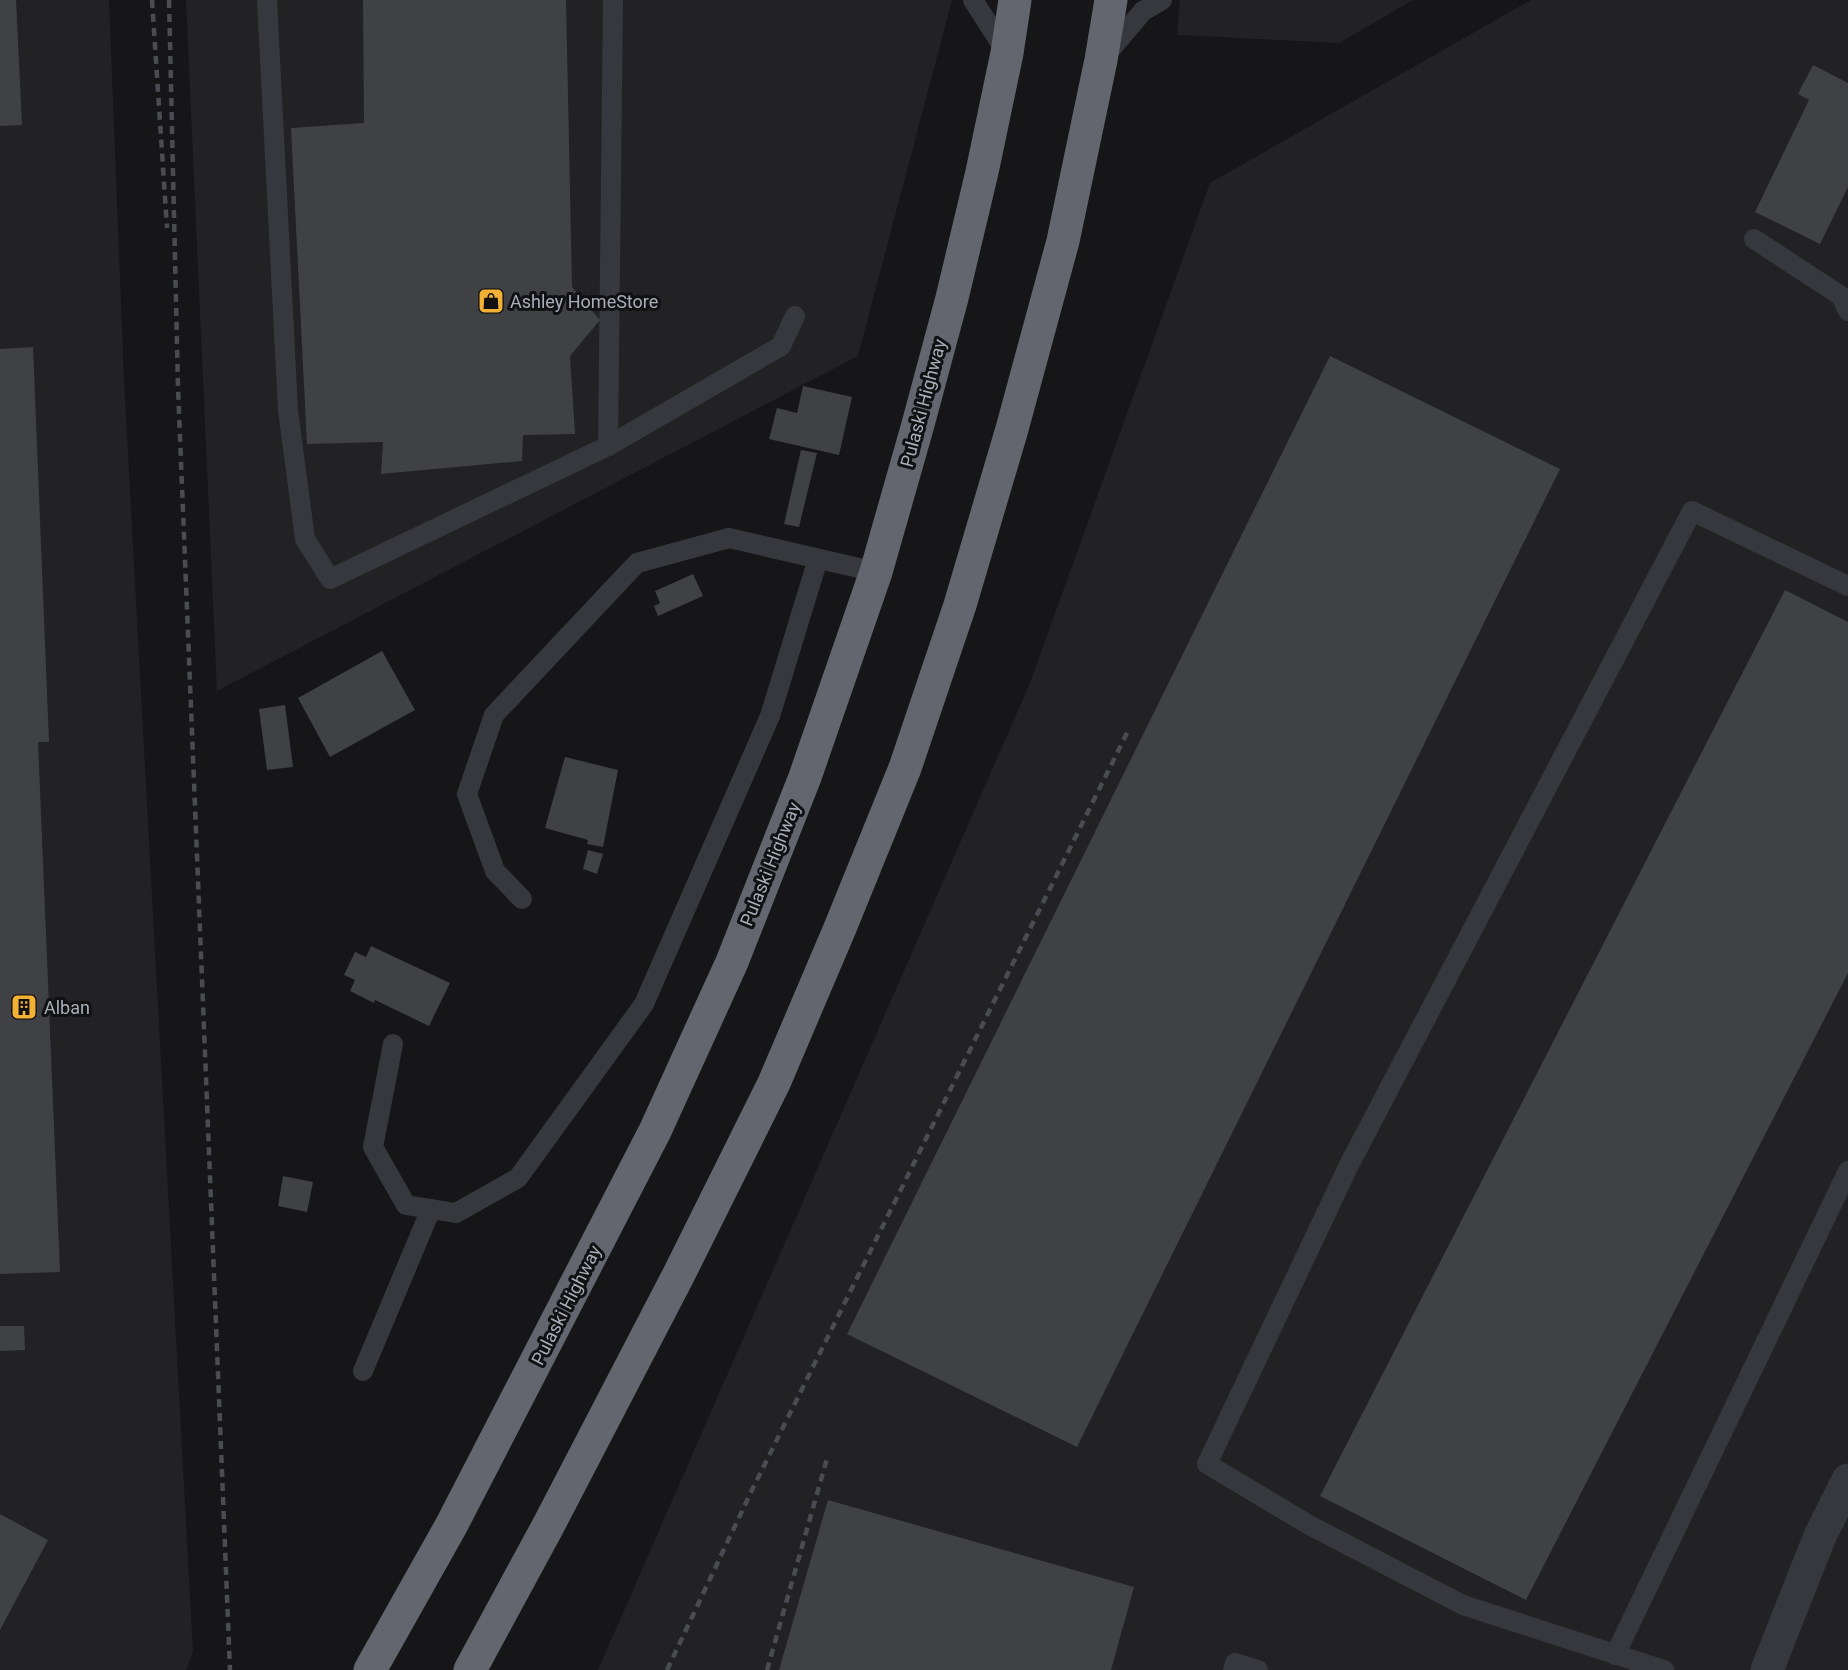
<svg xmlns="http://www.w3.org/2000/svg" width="1848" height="1670" font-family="Roboto,sans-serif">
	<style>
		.built { fill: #222225 }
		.building { fill: #404145 }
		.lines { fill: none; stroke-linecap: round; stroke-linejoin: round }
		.lane { stroke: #37383d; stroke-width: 20 }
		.street { stroke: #37383d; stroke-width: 33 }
		.highway { stroke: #63666e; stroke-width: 33 }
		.rail { stroke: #4a4c52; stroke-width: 4.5; stroke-dasharray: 8 6; stroke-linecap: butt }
		.labels { text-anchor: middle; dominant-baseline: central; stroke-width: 6; stroke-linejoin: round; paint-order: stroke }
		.poi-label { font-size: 18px; fill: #a8adb8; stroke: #111113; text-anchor: start }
		.street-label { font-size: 18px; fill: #a8adb8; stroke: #111113 }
	</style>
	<rect width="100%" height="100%" fill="#161618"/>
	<g class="built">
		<path d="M0 0H109L124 380 193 1652 186 1670H0Z"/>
		<path d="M186 0H952L858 356 217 691Z"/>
		<path d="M1180 0H1413L1339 43 1177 35Z"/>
		<path d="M1531 0H1848V1670H598L1030 683 1210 183Z"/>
	</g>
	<g class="building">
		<path d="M0 0H16L22 125 0 126Z"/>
		<path d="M363 0H566L572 287 600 320 570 356 575 434 523 435 522 461 381 474 383 442 307 444 291 128 364 123Z"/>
		<path d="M1813 65 1848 83V187L1820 244 1755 212 1809 100 1798 94Z"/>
		<path d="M33 347 49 742H38L60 1272 0 1274V349Z"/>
		<path d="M1330 356 1560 469 1077 1447 847 1334Z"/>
		<path d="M803 386 852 397 839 455 769 439 777 408 797 413Z"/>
		<path d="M801 450 817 453 799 527 784 524Z"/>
		<path d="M693 574 703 596 658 616 654 606 660 603 655 591Z"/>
		<path d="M1785 590 1848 622V973L1526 1600 1320 1496Z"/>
		<path d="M382 651 415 710 330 757 298 698Z"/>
		<path d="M285 705 293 767 267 770 259 709Z"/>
		<path d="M565 757 618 770 603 847 587 844 588 840 545 828Z"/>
		<path d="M588 850 603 854 597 874 583 869Z"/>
		<path d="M371 946 450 983 429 1026 375 1000 374 1003 350 991 355 980 344 975 355 952 366 957Z"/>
		<path d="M283 1176 313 1182 307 1212 278 1206Z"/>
		<path d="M0 1326H24L25 1350 0 1351Z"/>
		<path d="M828 1500 1134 1587 1111 1670H779Z"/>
		<path d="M0 1514 48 1540 0 1630Z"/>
	</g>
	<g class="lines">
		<g class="lane">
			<path d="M267 0 288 410 305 539 330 579 608 446 613 0"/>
			<path d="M973 0 1007 53"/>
			<path d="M1105 56 1143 11 1162 0"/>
			<path d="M1754 239 1841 296 1848 311"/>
			<path d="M608 446 781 346 795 316"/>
			<path d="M522 899 495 871 467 794 494 715 637 563 729 538 876 572"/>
			<path d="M393 1044 373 1147 406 1205 456 1213 518 1178 644 1004 770 716 818 559"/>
			<path d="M363 1371 431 1209"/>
			<path d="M1615 1655 1848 1171"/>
			<path d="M1233 1670 1235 1663 1258 1670"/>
			<path d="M1664 1670 1463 1605 1311 1526 1207 1464 1349 1165 1692 511 1848 586"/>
		</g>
		<path class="street" d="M1767 1670 1820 1536 1848 1480"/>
		<g class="highway">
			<path d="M370 1670 451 1526 655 1131 732 962 805 777 876 572 917 428 952 298 982 172 1007 53 1015 0"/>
			<path d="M470 1670 547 1528 678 1276 774 1083 840 928 905 768 960 605 1012 429 1063 241 1101 60 1111 0"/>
		</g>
		<g class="rail">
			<path d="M152 0 167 228"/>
			<path d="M169 0 178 387 230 1670"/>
			<path d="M667 1670 752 1490 1128 731"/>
			<path d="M767 1670 828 1455"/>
		</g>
	</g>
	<defs>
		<g id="shop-square" transform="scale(1.35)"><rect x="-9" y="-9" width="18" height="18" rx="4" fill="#f2b134" stroke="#111113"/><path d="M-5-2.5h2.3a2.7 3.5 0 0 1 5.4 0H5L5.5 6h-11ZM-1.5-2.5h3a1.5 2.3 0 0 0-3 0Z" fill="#111"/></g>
		<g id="building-square" transform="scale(1.35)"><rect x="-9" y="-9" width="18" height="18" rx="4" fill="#f2b134" stroke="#111113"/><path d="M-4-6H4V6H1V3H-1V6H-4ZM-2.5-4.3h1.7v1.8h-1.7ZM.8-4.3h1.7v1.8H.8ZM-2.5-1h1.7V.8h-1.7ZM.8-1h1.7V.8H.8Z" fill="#111"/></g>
	</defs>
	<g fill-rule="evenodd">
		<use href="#shop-square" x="491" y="301"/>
		<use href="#building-square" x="24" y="1007"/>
	</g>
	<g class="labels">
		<g class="poi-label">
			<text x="510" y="301">Ashley HomeStore</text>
			<text x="44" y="1007">Alban</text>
		</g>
		<g class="street-label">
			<text transform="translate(923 403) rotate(-75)">Pulaski Highway</text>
			<text transform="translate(770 864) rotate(-68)">Pulaski Highway</text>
			<text transform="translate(566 1305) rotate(-63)">Pulaski Highway</text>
		</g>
	</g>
</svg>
